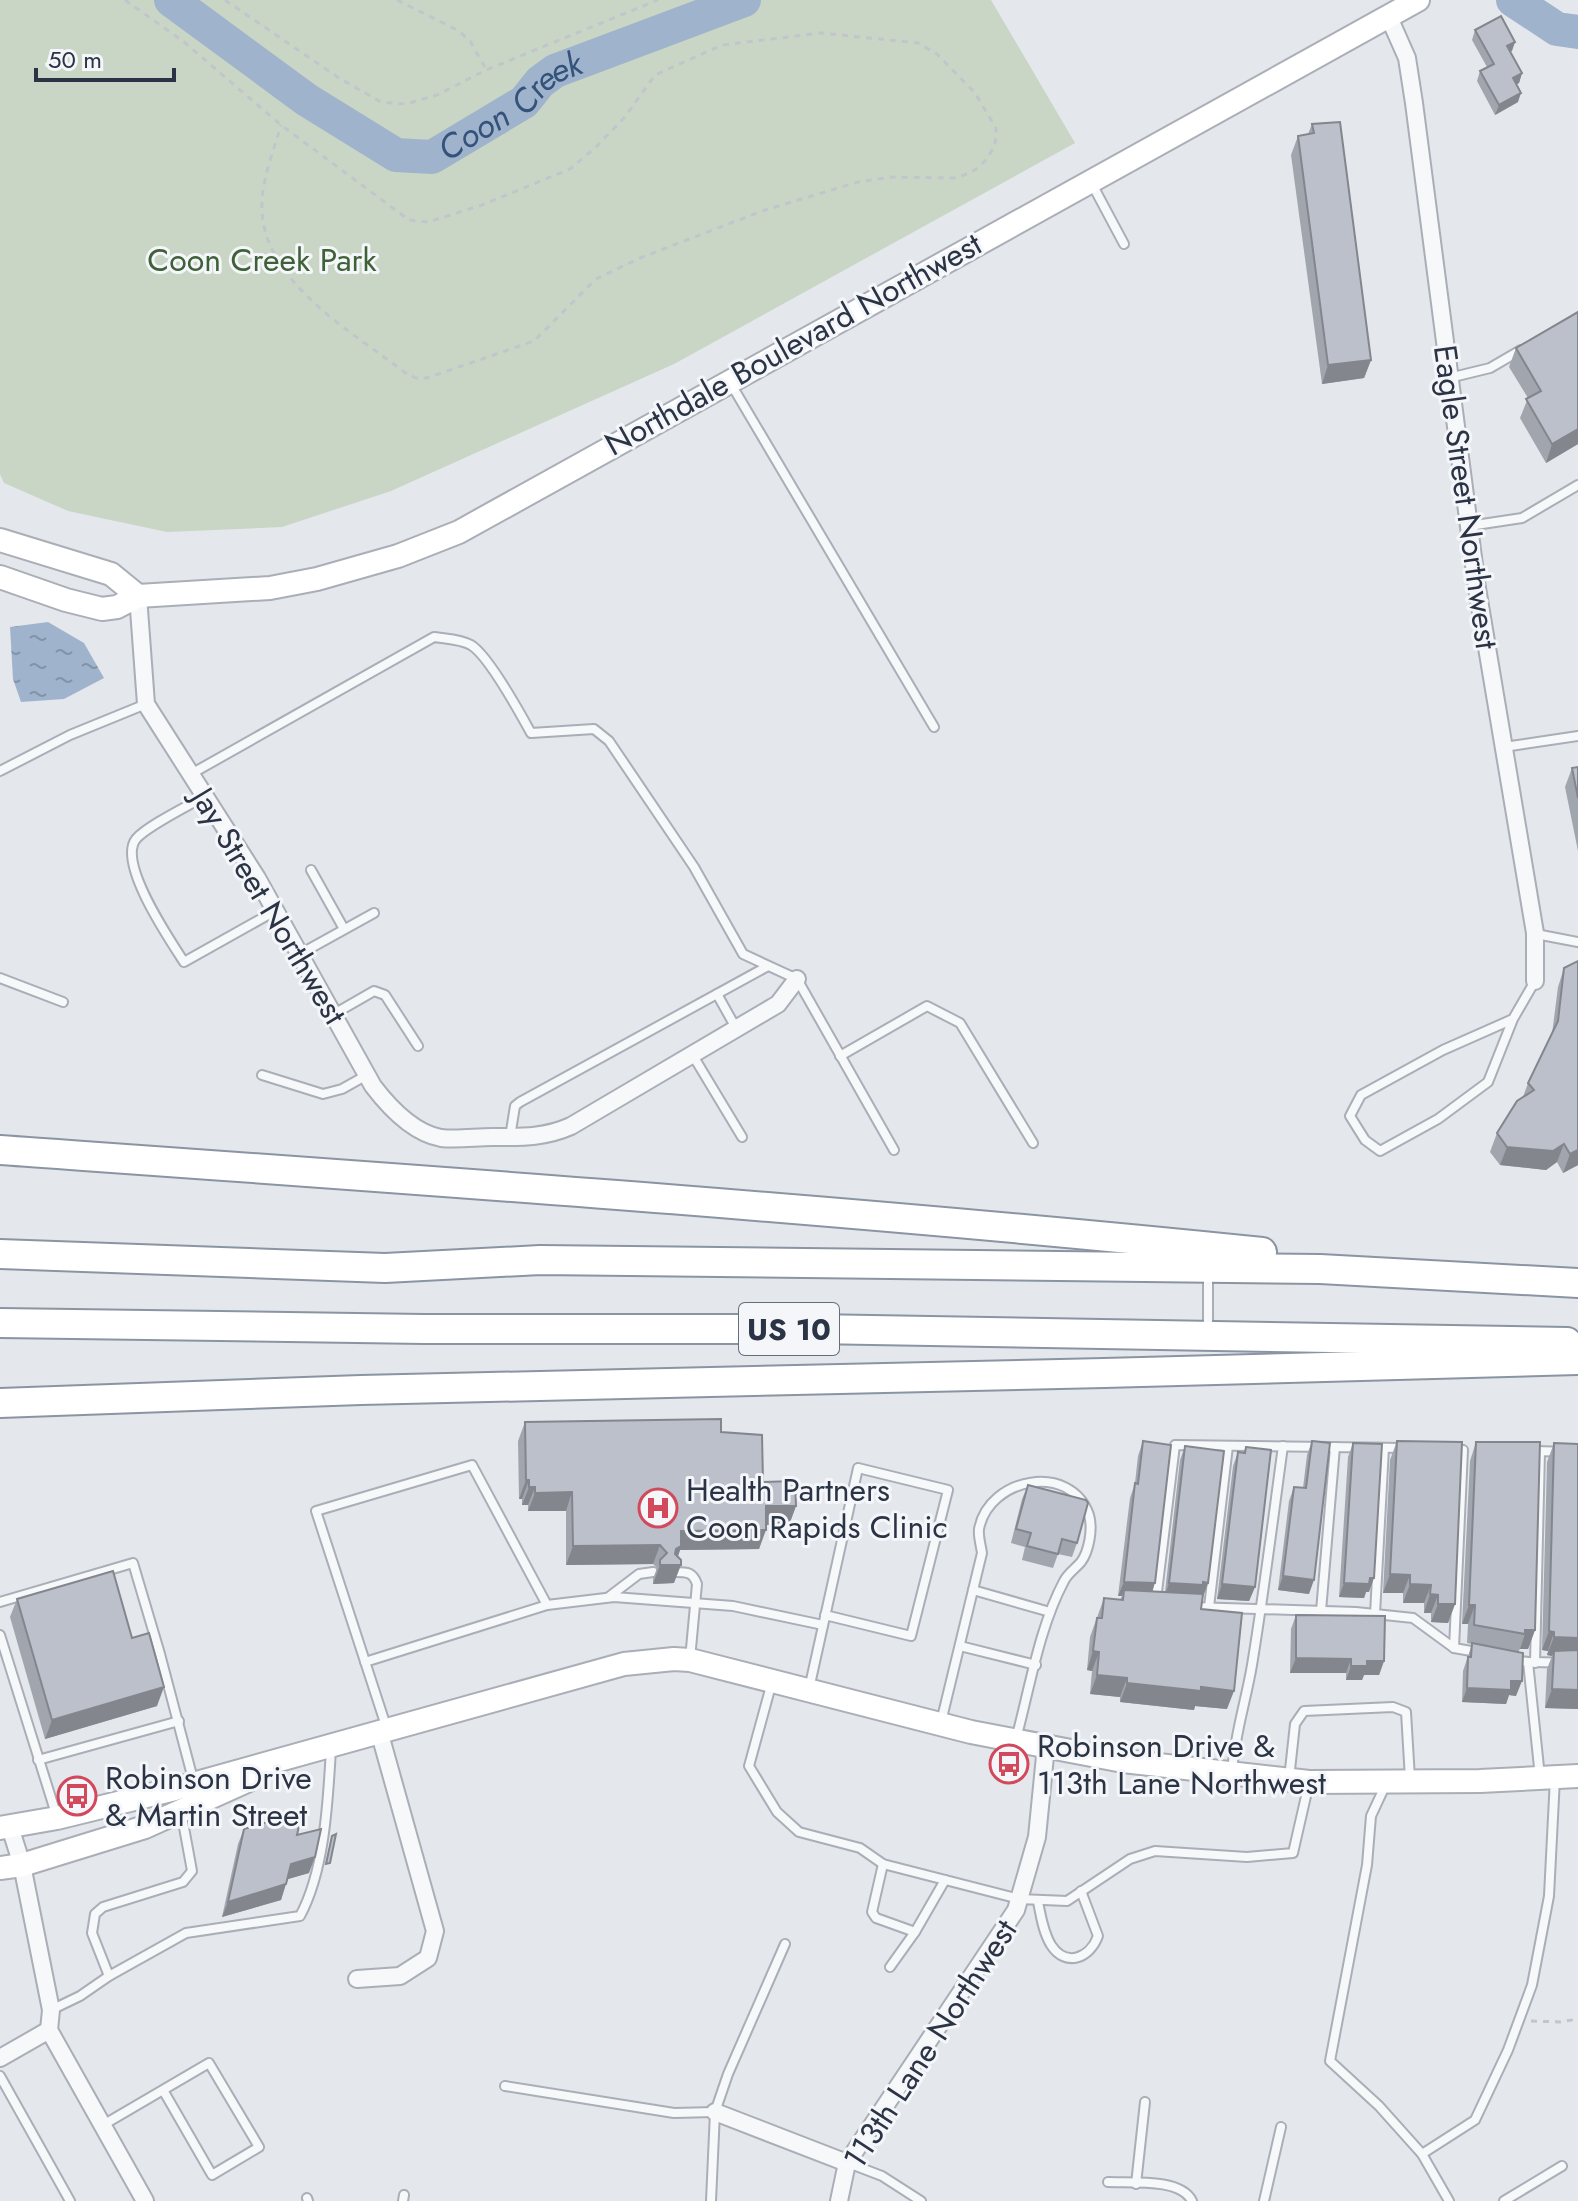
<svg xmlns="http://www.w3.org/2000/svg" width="1578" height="2201" font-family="Jost,sans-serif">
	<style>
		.park { fill: #c9d6c5 }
		.water { fill: url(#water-ripples) }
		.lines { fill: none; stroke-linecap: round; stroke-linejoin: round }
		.river { stroke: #9fb4cc; stroke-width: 34 }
		.lane-casing { stroke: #a9aeb7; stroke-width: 12 }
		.street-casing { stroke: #a9aeb7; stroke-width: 20 }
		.secondary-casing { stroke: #a9aeb7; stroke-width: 26 }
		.highway-casing { stroke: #8b94a3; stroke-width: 32 }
		.path { stroke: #c2c5cb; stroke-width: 3; stroke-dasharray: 6 6; stroke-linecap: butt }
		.lane { stroke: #f7f8fa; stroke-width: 8 }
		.street { stroke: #f7f8fa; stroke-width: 16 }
		.secondary { stroke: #fff; stroke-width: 22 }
		.highway { stroke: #fff; stroke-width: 28 }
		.wall { fill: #a1a5ae }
		.shaded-wall { fill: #83868d }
		.building { fill: #bbc0ca; stroke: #83868d; stroke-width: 2 }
		.labels { text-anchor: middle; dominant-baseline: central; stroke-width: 6; stroke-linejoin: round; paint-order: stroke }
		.shield { fill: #f4f6f9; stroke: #676e7b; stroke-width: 2 }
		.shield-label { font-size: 30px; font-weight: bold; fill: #2b3445 }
		.park-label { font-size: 32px; fill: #3f6138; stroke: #f4f6f9 }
		.street-label { font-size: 32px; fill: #2b3445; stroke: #f4f6f9 }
		.poi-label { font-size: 32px; fill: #2b3445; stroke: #f4f6f9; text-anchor: start }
		.water-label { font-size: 34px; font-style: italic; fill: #34527a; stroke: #f4f6f9 }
	</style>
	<defs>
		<pattern id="water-ripples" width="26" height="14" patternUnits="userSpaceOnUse" patternTransform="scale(2)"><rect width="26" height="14" fill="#9fb4cc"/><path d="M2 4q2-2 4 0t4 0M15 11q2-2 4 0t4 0" fill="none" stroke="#8293a7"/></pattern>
	</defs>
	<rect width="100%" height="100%" fill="#e4e7ec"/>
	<path class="park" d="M0 0H991L1075 143 674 364 391 491 282 527 167 532 68 511 4 483 0 474Z"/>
	<path class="water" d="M48 622 84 643 104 678 64 699 21 702 13 679 10 627Z"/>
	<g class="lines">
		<g class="river">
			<path id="s1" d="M171 0 307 100 396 155 432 157 524 102 540 82 555 71 744 0"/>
			<path d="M1513 0 1557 29 1578 32"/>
		</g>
		<g class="lane-casing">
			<g id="lane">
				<path d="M1092 184 1124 244"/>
				<path d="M1449 378 1490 368 1521 350"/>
				<path d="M731 384 934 727"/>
				<path d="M1469 526 1522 518 1578 485"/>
				<path d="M1504 747 1578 736"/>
				<path d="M0 771 70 735 146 704"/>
				<path d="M191 774 434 637C446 639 460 639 471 645 489 656 520 713 531 733L594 729 609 741 694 867 743 954 797 979 894 1150"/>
				<path d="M205 796C188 806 147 826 136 839 117 863 170 940 184 962L275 911"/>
				<path d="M311 870 344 929"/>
				<path d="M1536 934 1578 942"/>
				<path d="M300 954 374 913"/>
				<path d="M0 978 63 1002"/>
				<path d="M717 994 736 1028"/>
				<path d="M334 1014 374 991 385 995 418 1046"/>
				<path d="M1513 1019 1488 1082 1438 1119 1380 1151 1365 1140 1350 1116 1361 1095 1443 1050 1513 1019 1535 981"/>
				<path d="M692 1054 742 1137"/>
				<path d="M840 1056 927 1006 960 1023 1033 1143"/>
				<path d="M262 1075 323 1094 342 1089 367 1075"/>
				<path d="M510 1137 515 1106 520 1102 768 966"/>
				<path d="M1208 1273V1331"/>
				<path d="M1531 1451 1578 1452"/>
				<path d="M675 1572C687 1572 693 1572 697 1584L690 1659"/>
				<path d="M973 1590 1050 1612"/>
				<path d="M610 1596 639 1574 653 1572"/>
				<path d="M1156 1600 1175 1445 1405 1448"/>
				<path d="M0 1602 133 1563 160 1654 194 1783"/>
				<path d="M1193 1607 1356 1612 1413 1618 1454 1648 1477 1652"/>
				<path d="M1209 1607 1228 1446"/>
				<path d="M1321 1611 1335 1447"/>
				<path d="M1375 1614 1384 1448"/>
				<path d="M0 1635 57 1817"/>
				<path d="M960 1646 1036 1665"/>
				<path d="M1454 1648 1463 1450"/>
				<path d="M1514 1660 1528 1662 1540 1777"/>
				<path d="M365 1662 547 1605"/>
				<path d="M1531 1662 1578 1663"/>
				<path d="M1535 1663 1540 1451"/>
				<path d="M772 1682 749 1766 777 1812 799 1832 860 1848 883 1864 1019 1899 1067 1901 1130 1859 1155 1851 1247 1857 1293 1853 1309 1783"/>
				<path d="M809 1689 858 1468 948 1490 911 1636 825 1615"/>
				<path d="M941 1722 982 1553C981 1546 978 1536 979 1529 989 1477 1071 1462 1089 1515 1093 1529 1089 1551 1081 1562 1075 1569 1068 1573 1064 1581 1039 1628 1030 1687 1016 1739"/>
				<path d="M387 1729 316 1511 472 1465 547 1605 614 1597 733 1606 823 1625"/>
				<path d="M38 1760 179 1721"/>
				<path d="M1232 1773C1234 1737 1246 1701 1252 1665 1264 1592 1273 1519 1283 1446"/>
				<path d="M1289 1779 1295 1724 1304 1711 1393 1707 1406 1712 1410 1779"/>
				<path d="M1385 1786 1371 1816 1367 1865 1330 2061 1379 2106 1422 2154 1449 2201"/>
				<path d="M883 1864 872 1912 876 1918 915 1932 945 1880"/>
				<path d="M1038 1902C1041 1916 1043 1932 1051 1945 1066 1968 1090 1958 1098 1936L1081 1891"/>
				<path d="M890 1967 915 1932"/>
				<path d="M109 1976 92 1933 95 1914 103 1907 183 1882 192 1871 181 1811"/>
				<path d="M51 2010 80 1996 109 1976 186 1933 300 1916C325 1870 328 1800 331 1749"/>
				<path d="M0 2076 70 2201"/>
				<path d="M505 2086 674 2113 715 2112"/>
				<path d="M103 2125 209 2063 259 2147 212 2175 163 2090"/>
				<path d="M1422 2154 1475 2120 1508 2050 1532 1985 1549 1896 1555 1778"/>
				<path d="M848 2163 882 2176 921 2201"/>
				<path d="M1108 2182C1131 2183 1181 2178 1192 2201"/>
				<path d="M1136 2184 1145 2102"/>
				<path d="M307 2198 308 2201"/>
				<path d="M403 2201 404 2195"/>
				<path d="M711 2201 715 2112 728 2074 785 1944"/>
				<path d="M1264 2201 1281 2127"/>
				<path d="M1504 2201 1562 2166"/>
			</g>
		</g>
		<g class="street-casing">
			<g id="street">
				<path d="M1388 15 1407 58 1414 103 1477 588 1535 933V981"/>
				<path d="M138 596 146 704 257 878 373 1086C389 1107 414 1133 441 1138 457 1140 476 1137 492 1137 521 1137 544 1138 571 1126L778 1004 797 979"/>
				<path d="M10 1827 22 1865 51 2010 49 2030 145 2201"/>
				<path d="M357 1979 400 1976 428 1958 435 1931 379 1731"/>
				<path d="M0 2058 49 2030"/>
				<path d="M715 2112 847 2163"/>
				<path d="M839 2201 847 2163 1016 1910 1037 1837 1046 1746"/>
			</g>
		</g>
		<g class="secondary-casing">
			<g id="secondary">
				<path d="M0 540 111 574 138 596"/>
				<path d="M0 577 66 600 102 609 117 607 138 596 270 588 317 579 398 556 459 532 1418 0"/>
				<path d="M0 1828 57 1818 175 1789 624 1664 674 1659 690 1660 971 1732 1123 1761 1309 1782 1480 1781 1578 1776"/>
				<path d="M0 1868 22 1865 145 1827 247 1781"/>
			</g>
		</g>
		<g class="highway-casing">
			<g id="highway">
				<path d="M0 1150C421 1180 842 1209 1262 1252"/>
				<path d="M0 1254 385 1268 540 1260 1320 1269 1578 1283"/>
				<path d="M0 1323 424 1329H813L1567 1342"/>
				<path d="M0 1403 361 1390 1104 1373 1578 1360"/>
			</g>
		</g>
		<g class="path">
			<path d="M125 0 184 42 281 125 409 220 428 222 482 205 570 169 596 147 624 118 655 75 722 45 821 33 918 43 937 54 975 93 996 128 995 146 985 161 975 170 964 175 954 178 892 177 858 182 762 211 640 258 596 279 534 341 427 378H416L407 374C354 333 258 280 262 202 263 176 274 150 281 125"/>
			<path d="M225 0 339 78 381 102 406 104 437 95 486 70 658 0"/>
			<path d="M397 0 459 31 470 41 486 69"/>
			<path d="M1531 2021 1560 2022 1578 2019"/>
		</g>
		<use href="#lane" class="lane"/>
		<use href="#street" class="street"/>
		<use href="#secondary" class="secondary"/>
		<use href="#highway" class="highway"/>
	</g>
	<g class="wall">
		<path d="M1475 30 1515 42 1510 52 1522 73 1519 83 1516 84 1518 102 1495 115 1477 81 1480 71 1487 67 1472 40Z"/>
		<path d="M1312 124 1371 360 1364 378 1322 384 1291 155 1298 136 1308 134Z"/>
		<path d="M1578 312V444L1546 463 1520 418 1528 398 1509 367 1516 348Z"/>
		<path d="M1578 767V851L1565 787 1572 768Z"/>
		<path d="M1564 968 1578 1165 1563 1173 1557 1162 1546 1170 1500 1165 1490 1152 1497 1133 1523 1097 1528 1083 1552 1034 1558 987Z"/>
		<path d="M525 1422 721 1432 763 1482 796 1506 789 1525H766L759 1549 680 1550 678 1556 674 1583 653 1584V1579L657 1568 653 1564 566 1565V1511H528V1505H522V1499H519L518 1441Z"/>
		<path d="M1143 1441 1152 1592H1165L1180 1460 1185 1446 1203 1597 1201 1609 1227 1709 1195 1706 1194 1710 1120 1702V1697L1090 1694 1092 1671 1087 1670 1090 1637 1104 1598 1120 1600 1122 1596H1118L1130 1498 1135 1483 1138 1456Z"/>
		<path d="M1312 1441 1309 1594 1278 1590 1289 1501 1294 1487 1303 1488 1307 1455Z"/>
		<path d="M1397 1441 1455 1604 1448 1623 1431 1622V1613H1424V1603H1403V1593H1383L1390 1460Z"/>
		<path d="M1476 1442 1535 1630 1528 1649H1520L1518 1652 1516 1696 1509 1695 1506 1704 1462 1702 1463 1671 1472 1644 1467 1643 1468 1624H1462L1470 1461Z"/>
		<path d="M1353 1443 1369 1592H1366L1364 1598 1339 1597 1348 1457Z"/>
		<path d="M1554 1443 1578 1444V1709L1545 1708 1547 1669 1552 1656 1547 1655 1548 1651 1542 1650 1547 1462Z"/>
		<path d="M1246 1447 1255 1587 1249 1601 1217 1599 1233 1466 1238 1452 1244 1453Z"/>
		<path d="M1028 1485 1077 1543 1072 1557 1058 1554 1053 1568 1022 1560 1025 1547 1011 1543 1022 1499Z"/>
		<path d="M17 1599 132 1638 157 1706 45 1739 10 1617Z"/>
		<path d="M1296 1615 1384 1661 1379 1675H1364L1362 1680H1346V1673H1290L1291 1629Z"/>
		<path d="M244 1829 297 1835 309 1873 287 1879 281 1900 222 1917 238 1844Z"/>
	</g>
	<g class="shaded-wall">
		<path d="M1515 42 1512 51 1504 56 1507 46Z"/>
		<path d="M1522 73 1519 83 1510 88 1513 78Z"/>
		<path d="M1521 93 1518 102 1495 115 1499 105Z"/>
		<path d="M1371 360 1364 378 1322 384 1328 365Z"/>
		<path d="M1578 429V444L1546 463 1552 444Z"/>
		<path d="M1564 1144 1557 1162 1546 1170 1500 1165 1507 1147Z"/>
		<path d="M1578 1150V1165L1563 1173 1570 1154Z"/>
		<path d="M526 1480H529L522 1499H519Z"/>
		<path d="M529 1487H535L528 1505H522Z"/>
		<path d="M572 1492 566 1511H528L535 1493Z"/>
		<path d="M766 1506H796L789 1525H759Z"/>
		<path d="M766 1530 759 1549 680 1550 675 1565H681L674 1583 653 1584 660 1565 681 1531Z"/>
		<path d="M660 1545 653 1564 566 1565 573 1546Z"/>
		<path d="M1390 1574 1410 1575 1403 1593H1383Z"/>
		<path d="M1283 1576 1314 1580 1309 1594 1278 1590Z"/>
		<path d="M1370 1578H1374L1369 1592H1366L1364 1598 1339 1597 1344 1583Z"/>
		<path d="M1124 1582 1155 1583 1150 1597 1124 1590 1122 1596H1118Z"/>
		<path d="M1203 1582 1208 1583 1203 1597 1164 1598 1169 1583Z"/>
		<path d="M1222 1584 1255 1587 1249 1601 1217 1599Z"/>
		<path d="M1410 1584 1431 1585 1424 1603H1403Z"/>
		<path d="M1430 1594 1438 1595 1431 1613H1424Z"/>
		<path d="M1438 1604H1455L1448 1623 1431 1622Z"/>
		<path d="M1469 1605H1475L1468 1624H1462Z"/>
		<path d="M1525 1630H1535L1528 1649H1520L1525 1634Z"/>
		<path d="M1549 1631 1554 1632 1548 1651 1542 1650Z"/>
		<path d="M1554 1637 1578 1638V1657L1554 1651 1552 1656 1547 1655Z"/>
		<path d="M1093 1651 1099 1652 1092 1671 1087 1670Z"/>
		<path d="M1296 1658 1351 1659 1346 1673H1290Z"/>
		<path d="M1367 1661H1384L1379 1675H1364L1362 1680H1346L1351 1666Z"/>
		<path d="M1097 1675 1127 1678 1120 1697 1090 1694Z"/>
		<path d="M1511 1681H1522L1516 1696 1509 1695 1506 1704 1462 1702 1467 1688Z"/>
		<path d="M1127 1683 1201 1687 1234 1691 1227 1709 1195 1706 1194 1710 1120 1702Z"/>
		<path d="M164 1687 157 1706 45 1739 52 1720Z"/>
		<path d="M1552 1689 1578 1690V1709L1545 1708Z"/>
		<path d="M315 1857 309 1873 285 1880 291 1864Z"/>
		<path d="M286 1884 281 1900 222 1917 228 1902Z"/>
	</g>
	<g class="building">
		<path d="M1501 16 1515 42 1507 46 1522 73 1513 78 1521 93 1499 105 1480 71 1494 64 1475 30Z"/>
		<path d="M1340 122 1371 360 1328 365 1298 136 1314 133 1312 124Z"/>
		<path d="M1578 312V429L1552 444 1526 399 1541 391 1516 348Z"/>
		<path d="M1578 767V798L1572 768Z"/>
		<path d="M1578 961V1150L1570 1154 1564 1144 1553 1151 1507 1147 1497 1133 1517 1101 1534 1090 1528 1083 1558 1021 1564 968Z"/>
		<path d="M721 1419V1432L762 1435 763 1482 795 1481 796 1506H766V1530L681 1531V1546L676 1549 675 1554 681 1560V1565H660V1560L667 1553 660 1545 573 1546 572 1492 535 1493V1487H529V1480H526L525 1422Z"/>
		<path d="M1143 1441 1171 1445 1155 1583 1124 1582 1135 1483 1138 1484Z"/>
		<path d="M1312 1441 1330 1443 1314 1580 1283 1576 1294 1487 1306 1488Z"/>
		<path d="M1397 1441 1462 1442 1455 1604H1438V1595L1430 1594 1431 1585 1410 1584V1575L1390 1574Z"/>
		<path d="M1476 1442H1540L1535 1630H1525V1634L1474 1625 1475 1605H1469Z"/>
		<path d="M1353 1443 1382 1444 1374 1578H1370L1369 1584 1344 1583Z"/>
		<path d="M1554 1443 1578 1444V1638L1554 1637V1632L1549 1631Z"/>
		<path d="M1185 1446 1224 1451 1208 1583 1203 1582V1585L1169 1583Z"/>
		<path d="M1246 1447 1271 1450 1255 1587 1222 1584 1238 1452 1245 1453Z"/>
		<path d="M1028 1485 1086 1500 1088 1503 1077 1543 1062 1539 1058 1554 1027 1546 1031 1533 1016 1529Z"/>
		<path d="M113 1571 132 1638 149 1633 164 1687 52 1720 17 1599Z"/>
		<path d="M1124 1590 1203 1594 1201 1609 1242 1613 1234 1691 1201 1687V1691L1127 1683V1678L1097 1675 1099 1652 1093 1651 1097 1618H1102L1104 1598 1123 1600Z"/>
		<path d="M1296 1615 1385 1616 1384 1661H1367V1666H1351V1659L1296 1658Z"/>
		<path d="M1472 1643 1523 1653 1522 1681H1511V1690L1467 1688 1468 1657H1471Z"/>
		<path d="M1578 1650V1690L1552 1689 1554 1651Z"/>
		<path d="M302 1812 297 1835 321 1829 315 1857 291 1864 286 1884 228 1902 244 1829Z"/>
		<path d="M336 1834 330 1863 326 1864 332 1836Z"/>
	</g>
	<defs>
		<g id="hospital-ring" transform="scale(2)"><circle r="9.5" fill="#f4f6f9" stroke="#d1495b" stroke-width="1.5"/><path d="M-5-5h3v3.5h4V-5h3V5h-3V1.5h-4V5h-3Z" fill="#d1495b"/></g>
		<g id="bus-ring" transform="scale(2)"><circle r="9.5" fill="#f4f6f9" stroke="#d1495b" stroke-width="1.5"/><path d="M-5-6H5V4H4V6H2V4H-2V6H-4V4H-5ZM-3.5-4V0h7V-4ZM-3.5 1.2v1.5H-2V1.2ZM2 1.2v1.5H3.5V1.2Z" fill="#d1495b"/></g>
	</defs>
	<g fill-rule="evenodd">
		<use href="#hospital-ring" x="658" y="1508"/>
		<use href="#bus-ring" x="1009" y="1764"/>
		<use href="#bus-ring" x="77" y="1796"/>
	</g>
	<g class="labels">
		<rect class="shield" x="739" y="1303" width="100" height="52" rx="6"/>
		<g class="shield-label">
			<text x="789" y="1329">US 10</text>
		</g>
		<g class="park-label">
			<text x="262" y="260">Coon Creek Park</text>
		</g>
		<g class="street-label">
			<text transform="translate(793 344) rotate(-29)">Northdale Boulevard Northwest</text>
			<text transform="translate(1466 497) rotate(82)">Eagle Street Northwest</text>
			<text transform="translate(269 906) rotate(59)">Jay Street Northwest</text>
			<text transform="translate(930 2044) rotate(-57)">113th Lane Northwest</text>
		</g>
		<g class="poi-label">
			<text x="686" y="1490">Health Partners<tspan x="686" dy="37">Coon Rapids Clinic</tspan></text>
			<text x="1037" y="1746">Robinson Drive &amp;<tspan x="1037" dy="37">113th Lane Northwest</tspan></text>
			<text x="105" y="1778">Robinson Drive<tspan x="105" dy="37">&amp; Martin Street</tspan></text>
		</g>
		<g class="water-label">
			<text stroke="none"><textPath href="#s1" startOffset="404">Coon Creek</textPath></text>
		</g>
	</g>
	<path d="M36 68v12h138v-12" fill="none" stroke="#2b3445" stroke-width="4"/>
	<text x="48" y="68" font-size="24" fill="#2b3445" stroke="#f4f6f9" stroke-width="6" paint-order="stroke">50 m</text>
</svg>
